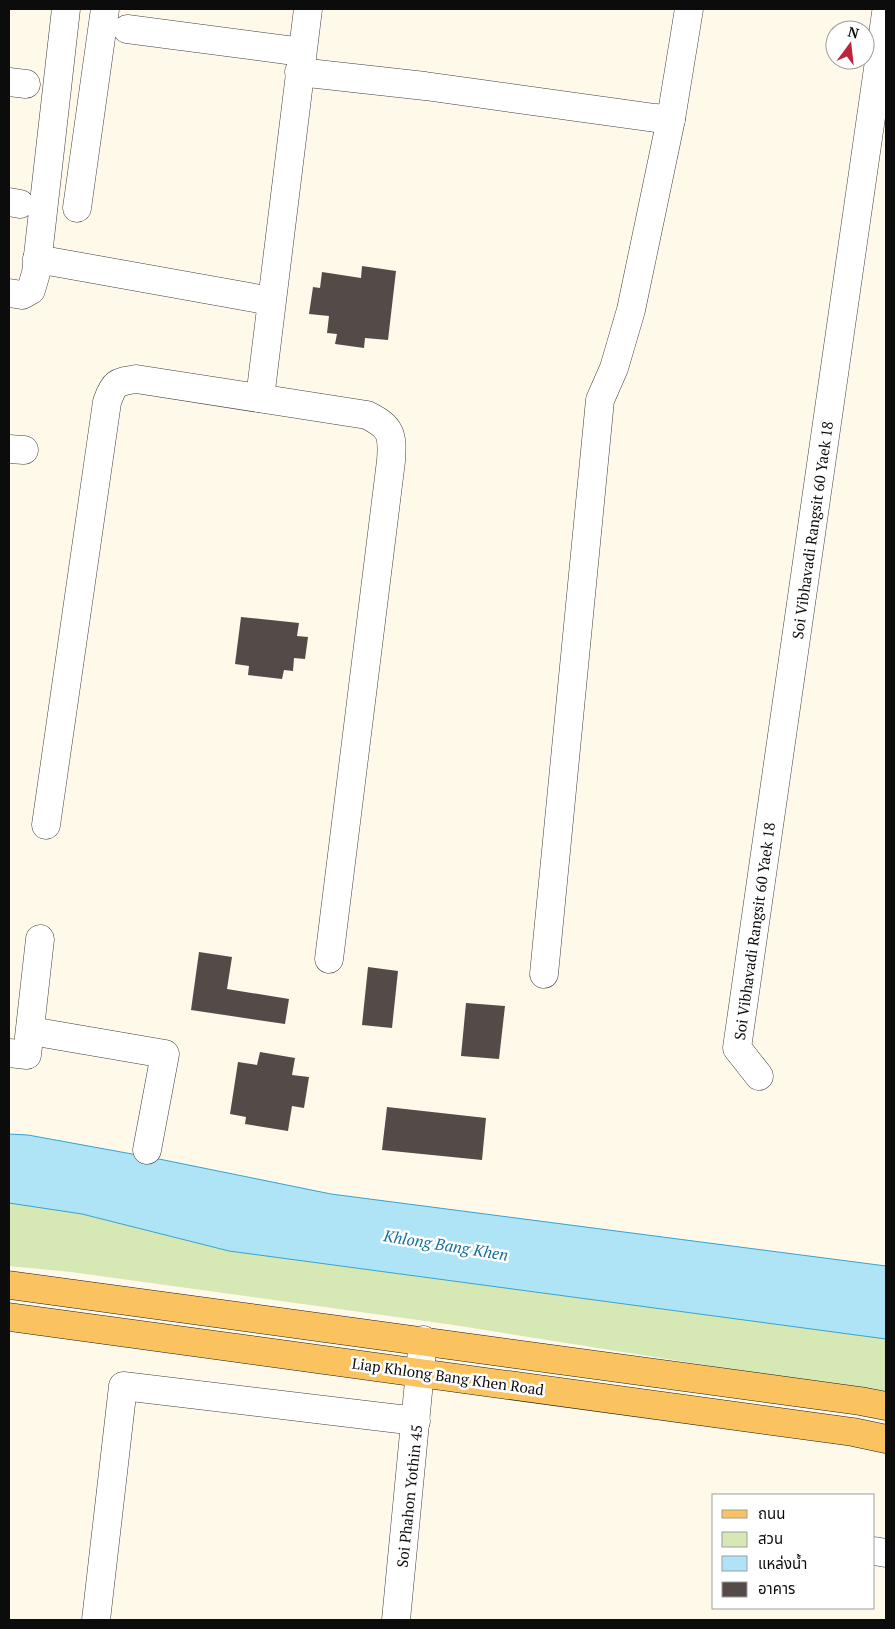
<svg xmlns="http://www.w3.org/2000/svg" width="895" height="1629" font-family="'PT Serif','Noto Sans Thai',serif">
	<style>
		.green { fill: #d6e9b4 }
		.water { fill: #afe4f7; stroke: #35a2ce }
		.building { fill: #544b48 }
		.lines { fill: none; stroke-linecap: round; stroke-linejoin: round }
		.minor-casing { stroke: #3f3f3f; stroke-width: 29 }
		.major-casing { stroke: #1d1d1d; stroke-width: 29 }
		.minor { stroke: #fff; stroke-width: 28 }
		.major { stroke: #fac35f; stroke-width: 28 }
		.labels { text-anchor: middle; dominant-baseline: central; stroke-width: 5; stroke-linejoin: round; paint-order: stroke }
		.street-label { font-size: 15px; fill: #0c0c0c; stroke: #fff }
		.water-label { font-size: 16px; font-style: italic; fill: #14719e; stroke: #fff }
	</style>
	<rect width="100%" height="100%" fill="#fff9ea"/>
	<path class="green" d="M9 1203 82 1214 229 1251 886 1339V1394L454 1325 71 1272 9 1266Z"/>
	<path class="water" d="M9 1134 28 1135 154 1158 331 1194 886 1266V1339L229 1251 82 1214 9 1203Z"/>
	<g class="building">
		<path d="M362 266 396 271 388 340 365 338 364 348 335 344 337 334 327 333 329 316 309 314 313 287 320 288 322 272 361 278Z"/>
		<path d="M241 617 299 623 297 636 308 637 305 659 294 658 293 671 284 670 282 679 248 675 249 666 235 664Z"/>
		<path d="M199 952 232 957 227 989 289 999 285 1024 191 1010Z"/>
		<path d="M368 967 398 971 392 1028 362 1025Z"/>
		<path d="M466 1003 505 1006 499 1059 461 1056Z"/>
		<path d="M260 1052 295 1058 292 1075 309 1077 304 1108 292 1106 288 1131 245 1124 246 1117 230 1114 238 1062 257 1065Z"/>
		<path d="M387 1107 486 1118 482 1160 382 1150Z"/>
	</g>
	<g class="lines">
		<g class="minor-casing">
			<g id="minor">
				<path d="M127 29 302 52"/>
				<path d="M299 72 425 86 655 118 671 119"/>
				<path d="M9 82 26 84"/>
				<path d="M9 202 20 204"/>
				<path d="M77 208 105 9"/>
				<path d="M37 259 271 301"/>
				<path d="M9 293 22 295 31 290 36 273 66 9"/>
				<path d="M260 398 308 9"/>
				<path d="M9 449 24 450"/>
				<path d="M46 825 107 402C114 382 117 382 136 379L367 415C391 427 393 434 391 461L329 959"/>
				<path d="M544 974 600 400 614 368 631 310 671 119 689 9"/>
				<path d="M31 1031 165 1054 147 1150"/>
				<path d="M9 1053 27 1055 40 939"/>
				<path d="M759 1076 737 1048 886 13"/>
				<path d="M874 1551 886 1553"/>
				<path d="M96 1620 123 1386 416 1421"/>
				<path d="M396 1620 423 1340"/>
			</g>
		</g>
		<g class="major-casing">
			<g id="major">
				<path d="M9 1285 860 1401 886 1406"/>
				<path d="M9 1317 853 1432 886 1439"/>
			</g>
		</g>
		<use href="#minor" class="minor"/>
		<use href="#major" class="major"/>
	</g>
	<g class="labels">
		<g class="street-label">
			<text transform="translate(812 530) rotate(-82)">Soi Vibhavadi Rangsit 60 Yaek 18</text>
			<text transform="translate(754 931) rotate(-82)">Soi Vibhavadi Rangsit 60 Yaek 18</text>
			<text transform="translate(448 1376) rotate(8)">Liap Khlong Bang Khen Road</text>
			<text transform="translate(409 1496) rotate(-84)">Soi Phahon Yothin 45</text>
		</g>
		<g class="water-label">
			<text transform="translate(446 1245) rotate(9)">Khlong Bang Khen</text>
		</g>
	</g>
	<rect width="895" height="1629" fill="none" stroke="#0c0c0c" stroke-width="20"/>
	<rect x="712" y="1494" width="162" height="115" fill="#ffffff" stroke="#9e9e9e"/>
	<rect x="722" y="1510" width="25" height="8" fill="#fac35f" stroke="#9e9e9e"/>
	<text x="758" y="1519" font-size="15" fill="#0c0c0c">ถนน</text>
	<rect x="722" y="1532" width="25" height="15" fill="#d6e9b4" stroke="#9e9e9e"/>
	<text x="758" y="1544" font-size="15" fill="#0c0c0c">สวน</text>
	<rect x="722" y="1556" width="25" height="15" fill="#afe4f7" stroke="#9e9e9e"/>
	<text x="758" y="1569" font-size="15" fill="#0c0c0c">แหล่งน้ำ</text>
	<rect x="722" y="1582" width="25" height="15" fill="#544b48" stroke="#9e9e9e"/>
	<text x="758" y="1594" font-size="15" fill="#0c0c0c">อาคาร</text>
	<g transform="translate(850 45) rotate(15)"><circle r="24" fill="#ffffff" stroke="#9e9e9e"/>
	<path d="M0-4L9 19L0 12L-9 19Z" fill="#bd233b"/>
	<text y="-8" font-size="14" font-weight="bold" text-anchor="middle" fill="#0c0c0c">N</text>
	</g>
</svg>
